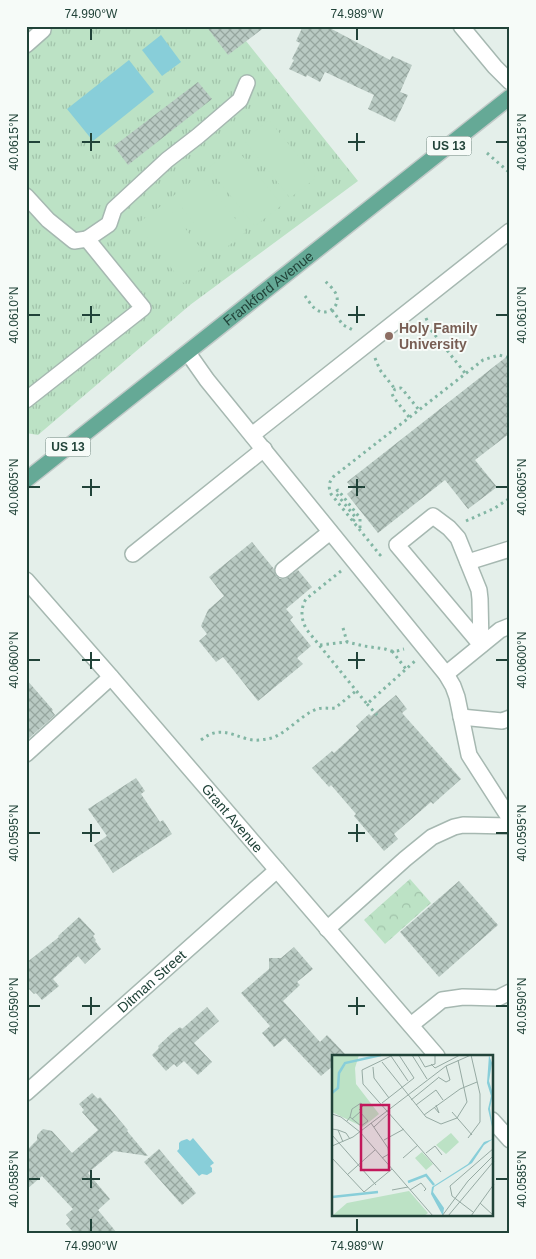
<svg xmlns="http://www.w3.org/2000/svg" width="536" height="1259" font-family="Arial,sans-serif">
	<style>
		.grass { fill: url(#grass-tufts) }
		.park { fill: url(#park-crowns) }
		.garden { fill: #bce2c5 }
		.water { fill: #88ced9 }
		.building { fill: url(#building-cross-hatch) }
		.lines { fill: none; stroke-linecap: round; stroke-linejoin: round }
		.minor-casing { stroke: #a6b8b1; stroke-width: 18 }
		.major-casing { stroke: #c1cac8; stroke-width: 18 }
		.path { stroke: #82b6a4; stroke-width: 3; stroke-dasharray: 2.5 4; stroke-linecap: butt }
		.minor { stroke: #fff; stroke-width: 15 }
		.major { stroke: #65a996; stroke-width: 15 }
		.ticks { fill: none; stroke: #214339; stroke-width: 2 }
		.education-dot { fill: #8d6e63; stroke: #f6fbf8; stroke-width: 2 }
		.labels { text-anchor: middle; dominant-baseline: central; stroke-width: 4; stroke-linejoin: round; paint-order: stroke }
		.shield { fill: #f6fbf8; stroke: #617a72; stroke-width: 1 }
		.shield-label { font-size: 12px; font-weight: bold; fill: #214339 }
		.street-label { font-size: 14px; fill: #214339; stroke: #f6fbf8 }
		.education-label { font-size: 14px; font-weight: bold; fill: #785e54; stroke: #f6fbf8; text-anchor: start }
		.inset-river { fill: none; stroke: #88ced9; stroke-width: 2.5 }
		.inset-road { fill: none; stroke: #96aaa3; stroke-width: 1 }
		.view { fill: #c2185b; fill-opacity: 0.15; stroke: #c2185b; stroke-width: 2.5 }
		.inset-edge { fill: none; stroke: #214339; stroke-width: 2.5 }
		.neatline { fill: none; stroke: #214339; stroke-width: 2 }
		.ticks-label { font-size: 12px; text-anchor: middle; fill: #214339 }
	</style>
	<defs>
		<pattern id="grass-tufts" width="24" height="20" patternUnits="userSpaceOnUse" patternTransform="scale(1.25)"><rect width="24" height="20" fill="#bce2c5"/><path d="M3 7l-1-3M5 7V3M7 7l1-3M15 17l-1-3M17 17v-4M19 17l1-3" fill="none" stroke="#a1c3aa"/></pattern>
		<pattern id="park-crowns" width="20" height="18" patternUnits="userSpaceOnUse" patternTransform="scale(1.25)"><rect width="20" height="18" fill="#bce2c5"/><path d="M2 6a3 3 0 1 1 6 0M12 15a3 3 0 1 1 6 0" fill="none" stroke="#a1c3aa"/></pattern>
		<pattern id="building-cross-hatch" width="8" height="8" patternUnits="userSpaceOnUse" patternTransform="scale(1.25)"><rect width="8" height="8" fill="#b9cac3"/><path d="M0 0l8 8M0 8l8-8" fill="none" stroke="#96a69f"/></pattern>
	</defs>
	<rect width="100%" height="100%" fill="#e4efea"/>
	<path class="grass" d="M26 26H234L358 181 190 305 38 435 26 433Z"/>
	<path class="park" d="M410 879 431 903 385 944 364 920Z"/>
	<g class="garden">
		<path d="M269 120 316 178 290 198 244 140Z"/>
		<path d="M235 147 282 205 255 226 208 168Z"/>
		<path d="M200 175 246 232 218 254 173 196Z"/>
		<path d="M165 203 211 261 183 283 137 224Z"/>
	</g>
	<g class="water">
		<path d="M161 35 181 62 162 76 142 50Z"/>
		<path d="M129 60 154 92 93 141 67 109Z"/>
		<path d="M193 1138 214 1163 210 1166 212 1168V1172L207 1175 202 1174 199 1176 177 1151 179 1149V1143L181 1141 187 1139 190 1141Z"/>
	</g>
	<g class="building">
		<path d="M206 26H266L228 55Z"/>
		<path d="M303 26H326L390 60 392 56 412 65 400 92 408 95 395 122 368 109 374 95 325 72 320 82 307 75 306 77 289 69 294 60 292 59 300 43 296 41Z"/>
		<path d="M198 82 212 99 128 165 114 146Z"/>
		<path d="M510 354V433L475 460 497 487 468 509 445 480 378 533 347 494 353 489 347 482Z"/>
		<path d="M252 542 274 569 276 576 280 579H285L298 570 312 587 286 609 293 617 290 620 311 646 297 658 303 664 258 701 223 657 216 662 199 641 207 634 201 626 208 610 224 596 209 577Z"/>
		<path d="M26 679 53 710 52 711 55 715 26 741Z"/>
		<path d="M396 695 407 709 402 713 461 779 433 804 431 802 394 834 398 839 384 851 354 816 356 814 331 785 329 787 312 768 332 751 334 753 359 730 356 726 369 714 371 716Z"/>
		<path d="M136 778 145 791 141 794 160 822 163 820 172 834 113 873 94 845 107 836 88 809Z"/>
		<path d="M459 881 498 925 439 977 400 932Z"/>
		<path d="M79 917 95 934 93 936 96 940 95 941 101 949 85 964 78 956 53 979 59 986 42 1000 36 993 34 994 26 986V963L59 937 58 936Z"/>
		<path d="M294 947 313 969 297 982 300 985 283 1001 320 1042 327 1035 345 1054 342 1056H334V1065L321 1076 285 1038 274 1047 262 1033 270 1026 241 993 269 969V958H281Z"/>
		<path d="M207 1007 219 1021 194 1043 212 1062 198 1075 184 1061 177 1067 174 1064 166 1071 152 1055 159 1048 158 1046 172 1033 180 1027 182 1029Z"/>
		<path d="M92 1093 98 1099 100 1097 128 1130 127 1131 148 1156 114 1151 88 1173 110 1199 98 1210 117 1233H74L66 1224 70 1220 66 1215 73 1209 42 1176 26 1190V1151L37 1140V1135L43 1129 52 1131 72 1153 98 1130 82 1112 84 1110 79 1104Z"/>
		<path d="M159 1149 196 1193 182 1205 144 1162Z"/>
	</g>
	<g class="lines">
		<g class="minor-casing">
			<g id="minor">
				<path d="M461 26 495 67 510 82"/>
				<path d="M26 45 43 30V26"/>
				<path d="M26 196 48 220 74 241 87 239 143 308 26 400"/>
				<path d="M87 239 109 224 114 209 167 160 198 136 240 100 247 83"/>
				<path d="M188 353 207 380 446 674 453 686 457 697 469 755 510 819"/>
				<path d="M252 435 510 231"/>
				<path d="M433 516 449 528 458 538 479 590 480 599 481 645 397 545Z"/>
				<path d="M133 554 264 449"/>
				<path d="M468 562 510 549"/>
				<path d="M283 570 330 532"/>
				<path id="s1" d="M26 580 111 677 437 1056"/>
				<path d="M446 674 500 630 510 626"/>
				<path d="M461 717 502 721 510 718"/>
				<path d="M26 754 111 677"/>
				<path d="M327 929 405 859 432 837 454 827 463 825 510 826"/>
				<path d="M411 1025 442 1000 463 997 498 998 510 992"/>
				<path id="s2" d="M26 1093 277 870"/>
				<path d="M492 1120 510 1140"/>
			</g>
		</g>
		<g class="major-casing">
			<g id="major">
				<path id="s3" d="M26 480 510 97"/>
			</g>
		</g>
		<g class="path">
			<path d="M487 153 510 173"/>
			<path d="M305 296C309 301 313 309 319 311 328 315 339 307 337 297 336 291 329 285 325 281"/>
			<path d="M332 310 343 325 355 331"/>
			<path d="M426 318 431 330 465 373"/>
			<path d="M375 358 380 370 395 389"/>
			<path d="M409 417 394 398 392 394 395 389 401 388 403 390 419 410"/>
			<path d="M353 521 356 518 335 492 338 490 360 518V530"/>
			<path d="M466 521 495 508 510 498"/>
			<path d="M381 554 380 555 331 494C328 487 329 482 333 477L483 360 499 355 510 358"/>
			<path d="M341 571 306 599C300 609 301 620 307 630L367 704 415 661"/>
			<path d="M343 628 347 642"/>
			<path d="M320 645 347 642 364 646 385 649 391 651H397L404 649"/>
			<path d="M392 651 406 669"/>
			<path d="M367 704 377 715"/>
			<path d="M201 740C219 726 229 734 248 739 254 741 261 740 267 739 284 737 300 715 317 709 323 707 329 709 335 708L356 691"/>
		</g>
		<use href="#minor" class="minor"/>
		<use href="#major" class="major"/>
	</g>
	<path class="ticks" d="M91 28V40M357 28V40M91 133V151M357 133V151M28 142H40M82 142H100M348 142H365M496 142H508M91 306V323M357 306V323M28 315H40M82 315H100M348 315H365M496 315H508M91 479V496M357 479V496M28 487H40M82 487H100M348 487H365M496 487H508M91 652V669M357 652V669M28 660H40M82 660H100M348 660H365M496 660H508M91 824V842M357 824V842M28 833H40M82 833H100M348 833H365M496 833H508M91 997V1015M357 997V1015M28 1006H40M82 1006H100M348 1006H365M496 1006H508M91 1170V1188M28 1179H40M82 1179H100M496 1179H508M91 1219V1232M357 1219V1232"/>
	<circle class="education-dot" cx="389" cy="336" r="5"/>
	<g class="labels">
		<g class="shield">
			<rect x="426.5" y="136.5" width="45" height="19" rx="4"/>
			<rect x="45.5" y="437.5" width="45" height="19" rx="4"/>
		</g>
		<g class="shield-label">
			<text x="449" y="146">US 13</text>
			<text x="68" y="447">US 13</text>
		</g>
		<g class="street-label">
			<text stroke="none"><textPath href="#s3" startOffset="309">Frankford Avenue</textPath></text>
			<text stroke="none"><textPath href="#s1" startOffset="315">Grant Avenue</textPath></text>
			<text stroke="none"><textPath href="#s2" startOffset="168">Ditman Street</textPath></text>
		</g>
		<g class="education-label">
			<text x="399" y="328">Holy Family<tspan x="399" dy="16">University</tspan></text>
		</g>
	</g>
	<g transform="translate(332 1055)">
		<rect width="161" height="161" fill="#e4efea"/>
		<path d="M0 0H27L23 13 24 29 47 59 31 72 0 57Z" fill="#bce2c5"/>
		<path d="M77 136 96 158 92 161H0L15 148Z" fill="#bce2c5"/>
		<path d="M119 78 127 87 114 99 104 90ZM90 97 101 109 94 115 83 103Z" fill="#bce2c5"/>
		<path d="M157 0 160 8 157 26 161 39 158 53 161 76 156 54 159 41 155 28ZM161 84 152 90 140 108 102 132 101 137 112 153 111 161 99 139 100 132 136 109 152 87Z" fill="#88ced9"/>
		<path class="inset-river" d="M0 38 6 33 7 18 13 8 49 0M76 127 94 120 102 130M0 142 46 137"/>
		<path class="inset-road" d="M80 0 95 24M86 0 93 12 103 9V1M90 0H110M50 7 94 62 109 69 125 63 135 47 126 5M99 9 103 13 128 0M41 12 42 23 57 43M106 22 114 27 118 25 114 11M76 26 59 1 30 15 31 29 109 117M79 45 106 23M50 48 82 23 67 0M84 50 104 35 111 45M102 52 107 58 104 50M120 57 140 80M0 59 9 62 28 77M92 60 128 34 145 27M18 62 20 54 29 48 31 51 27 55M15 66 18 62 29 71 36 66 28 57 20 64M39 68 56 93 57 99 50 103M42 72 58 57M0 74 6 75 11 87M6 75 14 78 18 84M28 77 101 161M0 80 44 130M136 83 148 67V39L139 0M52 85 72 74M0 91 21 82 114 11 139 0M94 98 103 91 110 100M0 103 32 137M71 103 86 90M15 120 43 95M60 135 76 132M78 135 89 128 94 134 92 136M32 137 60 114M148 148 162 161M141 157 120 141 118 131 162 93M110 161 136 126 162 100M116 161 162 106M139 161 162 129"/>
		<path class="view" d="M29 50H57V115H29Z"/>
		<rect width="161" height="161" class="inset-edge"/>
	</g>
	<rect width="536" height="1259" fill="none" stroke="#f6fbf8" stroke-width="55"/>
	<rect x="28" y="28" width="480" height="1204" class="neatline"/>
	<g class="ticks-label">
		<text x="91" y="18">74.990°W</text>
		<text x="357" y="18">74.989°W</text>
		<text transform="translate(14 142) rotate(-90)" y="4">40.0615°N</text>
		<text transform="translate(522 142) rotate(-90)" y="4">40.0615°N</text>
		<text transform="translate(14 315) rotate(-90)" y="4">40.0610°N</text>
		<text transform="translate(522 315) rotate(-90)" y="4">40.0610°N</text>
		<text transform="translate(14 487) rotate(-90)" y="4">40.0605°N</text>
		<text transform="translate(522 487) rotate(-90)" y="4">40.0605°N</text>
		<text transform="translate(14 660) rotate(-90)" y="4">40.0600°N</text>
		<text transform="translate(522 660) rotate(-90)" y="4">40.0600°N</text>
		<text transform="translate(14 833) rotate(-90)" y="4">40.0595°N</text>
		<text transform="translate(522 833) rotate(-90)" y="4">40.0595°N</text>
		<text transform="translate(14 1006) rotate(-90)" y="4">40.0590°N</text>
		<text transform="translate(522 1006) rotate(-90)" y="4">40.0590°N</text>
		<text transform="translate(14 1179) rotate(-90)" y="4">40.0585°N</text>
		<text transform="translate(522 1179) rotate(-90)" y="4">40.0585°N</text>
		<text x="91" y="1250">74.990°W</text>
		<text x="357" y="1250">74.989°W</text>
	</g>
</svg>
